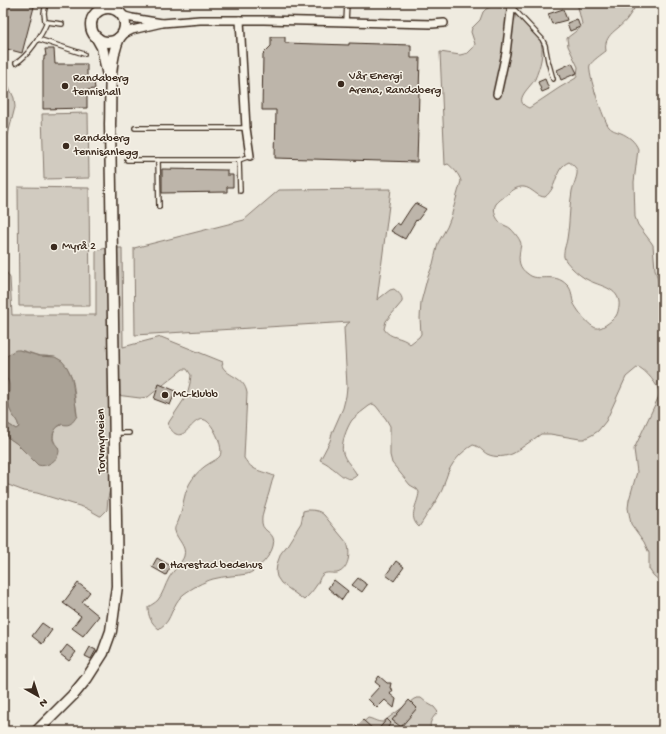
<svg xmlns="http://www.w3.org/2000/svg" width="666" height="734" font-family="'Gochi Hand',sans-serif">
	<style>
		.green { fill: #d1cbc0; stroke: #867a6f; fill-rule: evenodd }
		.water { fill: #aaa296; stroke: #7e7266 }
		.building { fill: #bdb5aa; stroke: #3b2a1e }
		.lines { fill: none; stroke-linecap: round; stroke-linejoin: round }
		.lane-casing { stroke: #3b2a1e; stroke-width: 6 }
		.street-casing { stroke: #3b2a1e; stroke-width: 10 }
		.secondary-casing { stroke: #3b2a1e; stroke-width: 13 }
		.lane { stroke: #f7f3e8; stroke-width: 3.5 }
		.street { stroke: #f7f3e8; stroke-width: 7 }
		.secondary { stroke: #f7f3e8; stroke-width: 10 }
		.poi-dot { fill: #3b2a1e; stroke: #f7f3e8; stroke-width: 1.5 }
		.labels { text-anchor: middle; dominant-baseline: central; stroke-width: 3; stroke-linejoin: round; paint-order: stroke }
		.poi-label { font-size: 12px; fill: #3b2a1e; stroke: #f7f3e8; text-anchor: start }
		.street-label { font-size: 12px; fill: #3b2a1e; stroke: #f7f3e8 }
	</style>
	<rect width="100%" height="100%" fill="#efebe0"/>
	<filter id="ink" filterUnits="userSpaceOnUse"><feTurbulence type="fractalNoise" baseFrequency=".025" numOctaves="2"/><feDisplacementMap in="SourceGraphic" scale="8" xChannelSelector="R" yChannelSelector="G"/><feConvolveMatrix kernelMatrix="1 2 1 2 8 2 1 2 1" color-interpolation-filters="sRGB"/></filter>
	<g filter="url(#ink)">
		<g class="green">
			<path d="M577 3H638C634 8 631 14 627 19 619 30 603 34 606 51 602 54 592 61 590 65 587 73 604 121 609 127 613 131 616 131 621 133 628 136 635 141 638 149L634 182 635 217 638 225 651 242 653 245 655 269 663 299V584L653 575 649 569V553L644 542 631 524 628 508 629 500 637 472 634 449 660 394C659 386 645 369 638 367L626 377 606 421 598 431 592 435 584 439H580L550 434H541L514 453C506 457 495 458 487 454 482 451 479 446 473 445 461 452 450 464 446 478 444 482 444 486 442 490 436 503 427 514 419 527 407 516 418 505 419 492L417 489 410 485 392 463 390 455V426L386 419 376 406 373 404 369 406C364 410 357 415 352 420 347 427 340 445 343 453 345 461 353 467 357 475 348 485 339 472 331 467 328 464 324 462 320 460L330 441 332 433 343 408 346 396 347 387 344 328 345 326 350 322 135 335 134 248 244 220 279 190 391 189 377 300 390 290 394 289C399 293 403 296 402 302L386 321 384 329C390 339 402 336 410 344L419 337 421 334 420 318 421 302 427 279 433 264 438 243 447 227 451 217 461 181C459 174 453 168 448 164L445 165 440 52 460 55 468 53 473 48 475 44 471 32 472 28 480 20 483 12 486 9 492 6 508 8 515 11 540 39C545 51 540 67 535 79 531 87 511 101 529 108L559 88 576 78 577 75 578 67 568 46 567 38 580 28 582 24ZM569 162C572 164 576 167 577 171 578 175 573 186 572 191 569 207 570 223 567 239 566 245 563 251 564 257 565 261 569 264 571 267 577 273 583 278 590 281 603 287 621 289 619 307 618 310 618 313 616 316 614 319 603 328 599 328 591 330 578 311 574 304 571 298 573 290 567 285 554 271 538 283 528 274 519 268 518 261 520 250 520 248 522 244 520 241 519 238 514 232 511 229 508 226 504 226 501 223 496 219 492 210 496 204 498 201 503 198 505 196 511 192 516 186 524 187 532 188 537 197 545 197 559 186 553 169 569 162Z"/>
			<path d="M3 78 9 87 14 98 15 107 3 154Z"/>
			<path d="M88 113 89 178 44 179 42 114Z"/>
			<path d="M18 187 89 188 90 306H19Z"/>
			<path d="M106 248H122L123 347 161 337 223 362 222 366C229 378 244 376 247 393L244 458C253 472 260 470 274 476 271 483 270 491 267 499 265 507 261 515 262 523 263 533 277 532 273 546 271 556 256 572 247 574 236 576 224 576 213 579 203 582 192 588 184 594 175 601 173 611 168 620 166 624 162 626 159 629 151 623 148 616 148 607 151 605 155 603 158 600 163 594 165 585 169 578 172 572 183 561 184 556 187 546 177 540 175 531 174 528 176 525 178 522 181 515 182 507 184 499 187 484 196 471 210 463 213 461 218 459 220 456 222 452 220 443 218 438 199 395 190 441 176 434 173 433 170 428 168 425L169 422 187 395 190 383 191 375 187 369H183L148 397 140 398 116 395 111 485 108 498 107 510 101 516H100L86 508 37 493 24 491 3 483V434L16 443H55C52 438 53 433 56 428L77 416C77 410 75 404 75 398 74 383 71 365 56 358 51 356 45 356 40 356 33 354 26 351 19 350L3 359V269L5 270 10 278 12 315H96V251Z"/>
			<path d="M3 376 8 380 9 384C10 391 7 399 9 406 10 414 18 419 19 427L16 429 3 421Z"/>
			<path d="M307 510C313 510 319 510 324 515L347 543C351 552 349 570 337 573 332 574 327 571 322 575 319 578 319 583 316 586 313 591 308 596 304 600L281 583 277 577 276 572 277 564 281 553 286 547 301 523 302 519 303 511Z"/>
			<path d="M417 698H421L427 703 434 707 438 712C433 717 427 724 432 731H354L360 725 368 718C374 719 376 722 383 722L414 699Z"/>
		</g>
		<path class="water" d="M16 350H19L39 356 55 357 62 361 67 367 72 378 77 416C73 422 70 427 62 424 56 427 52 432 53 440 54 444 59 446 59 451 59 460 46 468 38 465L16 443 3 434V421L16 429 19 427C18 420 12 416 10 410 7 402 10 392 9 384L8 380 3 376V359L12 352Z"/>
		<g class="building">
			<path d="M3 3H35L22 53 3 48Z"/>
			<path d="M563 9 567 20 552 24 548 14Z"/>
			<path d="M577 19 580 27 570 31 567 23Z"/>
			<path d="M271 37H285V43L349 45V43L411 45V58H420L417 162 275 158 276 110H262L263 54 271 46Z"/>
			<path d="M45 49H54L55 64H87V81H94L95 89 87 90V108L43 109V60H44V56H46Z"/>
			<path d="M572 63 577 73 561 80 557 70Z"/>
			<path d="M545 79 549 89 542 92 538 82Z"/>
			<path d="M162 169 227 170V175H233V187H227V192L162 193Z"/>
			<path d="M415 203 426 209 417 221 416 220 405 239 391 231 397 223 400 225 411 208Z"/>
			<path d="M159 384 176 391 170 405 154 399Z"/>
			<path d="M157 558 171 566 166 575 152 567Z"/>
			<path d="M396 561 404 567 394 581 386 575Z"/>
			<path d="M358 578 365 583V584L367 585 362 592 352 585Z"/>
			<path d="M334 580 348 591 342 600 328 588Z"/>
			<path d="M78 583 90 592 82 602 99 616 83 636 72 628 81 616 63 603Z"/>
			<path d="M42 623 52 630 42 644 32 636Z"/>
			<path d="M67 645 76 652 69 661 60 654Z"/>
			<path d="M90 647 96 650 91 659 85 656Z"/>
			<path d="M379 676 387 683H391L390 688 393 690 390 694 396 699 394 708 385 700 377 708 368 699 380 686 375 682Z"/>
			<path d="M409 700 417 708 401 727 392 720Z"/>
			<path d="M387 719 391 723 385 731H377Z"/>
			<path d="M363 720 375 731H361L356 727Z"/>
		</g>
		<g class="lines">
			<g class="lane-casing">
				<g id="lane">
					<path d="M46 3 44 13 45 21 47 22 62 24"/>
					<path d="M512 7 542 39 545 45 548 61 553 79"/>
					<path d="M346 22 347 3"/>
					<path d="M38 39 84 54"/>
					<path d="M16 63C28 56 42 35 47 22"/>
					<path d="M135 128H246"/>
					<path d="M127 160H239L250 156"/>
					<path d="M158 160 159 207"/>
					<path d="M239 160 240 191"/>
					<path d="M116 433H129"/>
				</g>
			</g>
			<g class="street-casing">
				<g id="street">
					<path d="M121 15 132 18 162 23 132 30 122 35"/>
					<path d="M240 20 246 128 250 156"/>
					<path d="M162 23 200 20H264L432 24 444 23"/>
					<path d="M497 94 506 53 512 3"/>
				</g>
			</g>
			<g class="secondary-casing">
				<g id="secondary">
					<circle cx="108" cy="25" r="17"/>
					<path d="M97 38 102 47 108 76"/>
					<path d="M37 731 73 695 87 678 103 653 111 631 117 586 110 124C111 97 108 63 119 38"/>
				</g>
			</g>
			<use href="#lane" class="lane"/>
			<use href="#street" class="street"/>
			<use href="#secondary" class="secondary"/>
		</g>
	</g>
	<g class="poi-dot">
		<circle cx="341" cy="84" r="4"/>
		<circle cx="65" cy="86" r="4"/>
		<circle cx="66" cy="146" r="4"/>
		<circle cx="54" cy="247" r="4"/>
		<circle cx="165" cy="395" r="4"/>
		<circle cx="162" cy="566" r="4"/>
	</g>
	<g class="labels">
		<g class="poi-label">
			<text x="349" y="77">Vår Energi<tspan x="349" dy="14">Arena, Randaberg</tspan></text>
			<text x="73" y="79">Randaberg<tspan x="73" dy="14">tennishall</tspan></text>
			<text x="74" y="139">Randaberg<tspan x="74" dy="14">tennisanlegg</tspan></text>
			<text x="62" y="247">Myrå 2</text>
			<text x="173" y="395">MC-klubb</text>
			<text x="170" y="566">Harestad bedehus</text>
		</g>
		<g class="street-label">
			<text transform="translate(102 441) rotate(-91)">Torvmyrveien</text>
		</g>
	</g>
	<rect width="666" height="734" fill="none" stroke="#f7f3e8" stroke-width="16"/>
	<rect x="8" y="8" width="650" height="718" fill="none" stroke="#3b2a1e" stroke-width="1.5" filter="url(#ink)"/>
	<g transform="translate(38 696) rotate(141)" stroke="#f7f3e8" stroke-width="3" paint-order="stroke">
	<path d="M0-3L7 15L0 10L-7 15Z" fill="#3b2a1e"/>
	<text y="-6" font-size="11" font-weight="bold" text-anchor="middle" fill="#3b2a1e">N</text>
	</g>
</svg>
